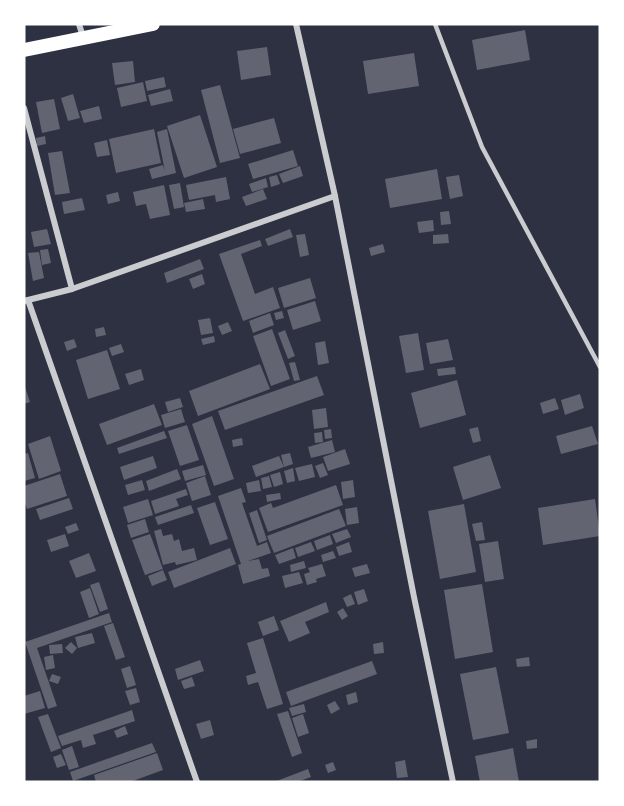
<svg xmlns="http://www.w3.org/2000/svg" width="624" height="806" font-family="'Archivo Narrow',sans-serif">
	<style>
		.building { fill: #626471 }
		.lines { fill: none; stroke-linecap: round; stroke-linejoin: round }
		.service { stroke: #caccd0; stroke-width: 4.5 }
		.minor { stroke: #caccd0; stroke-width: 6 }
		.primary { stroke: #fff; stroke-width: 14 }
	</style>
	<rect width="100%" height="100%" fill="#2d3142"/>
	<g class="building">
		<path d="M525 30 530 60 477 70 472 40Z"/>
		<path d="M267 47 271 75 241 80 237 51Z"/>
		<path d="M414 53 419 86 368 94 363 61Z"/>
		<path d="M133 61 135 82 115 85 112 63Z"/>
		<path d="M164 77 166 87 147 91 145 81Z"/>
		<path d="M143 82 147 101 121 107 117 88Z"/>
		<path d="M220 85 240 158 220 163 201 90Z"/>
		<path d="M170 89 173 101 151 106 148 95Z"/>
		<path d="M73 94 80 118 68 121 61 98Z"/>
		<path d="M54 99 60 129 42 133 36 102Z"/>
		<path d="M99 106 102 119 84 123 80 111Z"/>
		<path d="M200 115 217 167 184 178 167 126Z"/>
		<path d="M274 118 281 143 240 154 233 129Z"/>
		<path d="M154 129 161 163 116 173 109 139Z"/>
		<path d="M167 129 176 173 152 179 149 169 163 165 165 171 157 132Z"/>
		<path d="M45 136 46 144 37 146 36 138Z"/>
		<path d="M107 140 110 155 97 157 94 143Z"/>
		<path d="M293 150 298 166 253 179 248 164Z"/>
		<path d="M62 151 70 193 55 195 48 153Z"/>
		<path d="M300 166 303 176 283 183 279 174Z"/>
		<path d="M437 169 442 199 390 208 385 179Z"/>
		<path d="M277 175 280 184 271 187 269 177Z"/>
		<path d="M459 175 463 196 450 199 446 177Z"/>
		<path d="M226 177 230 199 216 202 215 195 189 200 186 185Z"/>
		<path d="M266 178 268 187 252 192 249 184Z"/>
		<path d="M180 183 184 207 174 209 169 185Z"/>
		<path d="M164 185 170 215 150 219 146 204 136 206 133 192Z"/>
		<path d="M263 189 267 199 246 206 242 197Z"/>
		<path d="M118 192 120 201 108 204 106 195Z"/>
		<path d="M82 198 85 210 64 214 62 202Z"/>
		<path d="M203 199 205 209 186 212 184 203Z"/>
		<path d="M449 211 451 224 441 225 440 212Z"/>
		<path d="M433 220 434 231 419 233 417 222Z"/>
		<path d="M47 229 51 244 34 247 31 232Z"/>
		<path d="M290 229 293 237 268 246 265 239Z"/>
		<path d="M305 234 309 255 300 257 296 235Z"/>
		<path d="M448 234 449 243 433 244V235Z"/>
		<path d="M260 240 262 246 241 254 255 294 273 287 280 308 243 321 219 254Z"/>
		<path d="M383 244 385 252 371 256 369 248Z"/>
		<path d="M48 249 51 263 42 265 40 250Z"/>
		<path d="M39 252 44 278 33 281 28 253Z"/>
		<path d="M200 259 204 269 167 283 164 273Z"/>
		<path d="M202 274 205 284 193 289 189 279Z"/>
		<path d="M310 278 316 298 284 308 278 288Z"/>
		<path d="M315 301 321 321 293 330 287 310Z"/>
		<path d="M282 311 284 318 276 320 274 313Z"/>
		<path d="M270 313 274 325 253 333 249 321Z"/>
		<path d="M210 318 213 333 201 335 198 320Z"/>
		<path d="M228 322 232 331 222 335 218 326Z"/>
		<path d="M104 327 106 335 96 337 95 329Z"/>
		<path d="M272 329 290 379 271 386 253 336Z"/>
		<path d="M285 330 295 356 288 359 278 333Z"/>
		<path d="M418 333 424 370 406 373 399 336Z"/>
		<path d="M214 336 215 342 203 345 201 339Z"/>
		<path d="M74 339 77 347 67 351 64 342Z"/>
		<path d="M448 339 453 360 430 364 426 343Z"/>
		<path d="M325 341 329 363 318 365 315 343Z"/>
		<path d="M121 344 124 352 112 356 109 348Z"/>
		<path d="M107 350 120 389 88 399 76 360Z"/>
		<path d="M295 362 300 380 294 381 289 363Z"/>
		<path d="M260 364 270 389 198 416 189 391Z"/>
		<path d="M455 367 456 374 438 376 437 369Z"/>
		<path d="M141 369 144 380 129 385 125 374Z"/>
		<path d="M317 376 324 395 225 430 218 411Z"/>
		<path d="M457 380 466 415 420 428 411 393Z"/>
		<path d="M24 384 30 402 24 404Z"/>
		<path d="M580 394 584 408 565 415 561 400Z"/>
		<path d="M180 398 183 407 168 412 165 402Z"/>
		<path d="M555 398 559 409 543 414 540 403Z"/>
		<path d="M154 404 162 425 107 445 99 424Z"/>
		<path d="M326 408 328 427 314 429 312 410Z"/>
		<path d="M181 409 185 422 165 428 161 415Z"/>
		<path d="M212 416 234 479 214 486 192 424Z"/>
		<path d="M187 425 199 460 180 466 168 431Z"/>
		<path d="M592 426 598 444 561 454 556 436Z"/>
		<path d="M478 427 481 441 473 443 469 429Z"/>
		<path d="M331 429 332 438 325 439 324 430Z"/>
		<path d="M164 431 167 438 119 454 117 448Z"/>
		<path d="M322 432 323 442 315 443 314 433Z"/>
		<path d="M50 436 61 471 39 479 28 444Z"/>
		<path d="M242 438 243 445 233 447 232 440Z"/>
		<path d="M332 440 335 452 311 458 308 447Z"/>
		<path d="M345 449 350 464 328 471 323 457Z"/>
		<path d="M28 453 35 478 24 481V454Z"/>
		<path d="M290 453 293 464 284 467 281 455Z"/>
		<path d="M490 455 501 488 463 500 453 467Z"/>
		<path d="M153 456 157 468 124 480 120 467Z"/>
		<path d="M279 456 284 467 256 477 252 466Z"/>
		<path d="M323 463 328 475 320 478 315 466Z"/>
		<path d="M312 464 315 477 299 481 295 468Z"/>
		<path d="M203 465 206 475 185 481 182 471Z"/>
		<path d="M293 468 295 481 287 483 284 471Z"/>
		<path d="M177 469 181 479 149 491 146 481Z"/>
		<path d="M280 472 283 484 274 487 270 475Z"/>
		<path d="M60 474 67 496 27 509 24 500V486Z"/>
		<path d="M205 476 211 495 192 501 186 483Z"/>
		<path d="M269 476 272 487 263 489 261 478Z"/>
		<path d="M142 480 145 490 128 495 125 485Z"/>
		<path d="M259 480 261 491 248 493 246 483Z"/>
		<path d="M353 480 355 497 343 499 341 482Z"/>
		<path d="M336 485 343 505 268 532 259 508 271 503 273 508Z"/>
		<path d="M241 488 246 502 242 503 257 546 267 542 271 553 248 561 259 559 262 569 268 568 270 576 243 584 238 565 241 564 218 496Z"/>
		<path d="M186 489 188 495 176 499 179 506 155 514 151 501Z"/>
		<path d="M280 493 281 499 267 502 266 495Z"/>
		<path d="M69 498 73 509 40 520 36 509Z"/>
		<path d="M148 499 153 515 128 523 123 507Z"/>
		<path d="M595 499 600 536 543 545 538 508Z"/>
		<path d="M215 502 228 539 210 545 197 508Z"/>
		<path d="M464 504 476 572 440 579 428 511Z"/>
		<path d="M191 505 194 513 158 525 155 517Z"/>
		<path d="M357 507 359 523 347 525 345 509Z"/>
		<path d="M339 509 346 526 274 553 267 536Z"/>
		<path d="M257 510 267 540 259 543 249 513Z"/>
		<path d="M145 519 149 532 131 538 127 525Z"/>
		<path d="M482 522 485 540 476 541 472 524Z"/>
		<path d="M76 523 79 530 68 534 65 527Z"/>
		<path d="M161 529 163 536 172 534 174 541 179 539 182 551 194 548 197 560 176 565 175 562 163 565 154 531Z"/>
		<path d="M347 529 351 537 336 543 332 534Z"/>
		<path d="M65 534 69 546 51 552 47 540Z"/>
		<path d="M150 534 163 569 145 575 132 540Z"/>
		<path d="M330 535 333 544 317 550 314 541Z"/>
		<path d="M498 541 504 579 485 582 479 544Z"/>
		<path d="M311 542 315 551 298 557 295 548Z"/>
		<path d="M349 542 352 552 339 556 336 547Z"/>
		<path d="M230 548 236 564 174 588 168 572Z"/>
		<path d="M293 548 296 558 279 564 275 555Z"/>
		<path d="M333 551 336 558 323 562 321 555Z"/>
		<path d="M89 553 96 571 76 578 69 561Z"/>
		<path d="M304 561 306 568 291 572 290 565Z"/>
		<path d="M322 564 326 576 316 579 317 582 307 585 304 574 310 572 308 568Z"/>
		<path d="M367 564 370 573 355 577 352 568Z"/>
		<path d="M163 570 167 580 152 586 148 576Z"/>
		<path d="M299 572 303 583 285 588 282 576Z"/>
		<path d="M99 582 108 609 100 612 90 585Z"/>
		<path d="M482 584 493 652 455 659 444 590Z"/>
		<path d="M90 588 99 614 89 618 80 592Z"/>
		<path d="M364 589 368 601 358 605 354 592Z"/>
		<path d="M351 594 355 604 347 607 343 598Z"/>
		<path d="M326 602 329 612 305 622 310 633 289 642 280 621Z"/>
		<path d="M343 608 348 616 342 620 337 612Z"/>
		<path d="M109 613 112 622 37 648 57 706 48 709 25 642Z"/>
		<path d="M274 616 279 630 263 636 258 622Z"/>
		<path d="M113 623 125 657 116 660 104 626Z"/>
		<path d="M92 633 95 643 78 648 75 637Z"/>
		<path d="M263 638 283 704 267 709 258 682 248 685 246 676 256 673 247 643Z"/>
		<path d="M71 642 77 648 72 654 65 648Z"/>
		<path d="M383 642 384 653 374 654 373 644Z"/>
		<path d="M62 644 63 653 50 654 49 645Z"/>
		<path d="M53 655 55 668 46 670 44 657Z"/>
		<path d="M529 657 530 666 517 667 516 659Z"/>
		<path d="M200 660 204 671 178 680 175 669Z"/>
		<path d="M372 661 377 674 291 706 286 692Z"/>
		<path d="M130 666 136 685 127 688 121 669Z"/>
		<path d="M496 667 509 733 473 740 460 674Z"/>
		<path d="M52 674 61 677 58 684 49 681Z"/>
		<path d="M192 677 195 686 184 689 181 681Z"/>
		<path d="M136 688 140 702 130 705 125 691Z"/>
		<path d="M40 691 45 708 24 714V696Z"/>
		<path d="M356 692 358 702 348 705 346 695Z"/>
		<path d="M335 701 340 709 331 714 327 705Z"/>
		<path d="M304 704 306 712 292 716 289 708Z"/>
		<path d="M132 710 135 721 93 735 96 744 83 748 81 740 62 746 58 736Z"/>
		<path d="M288 711 302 753 292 757 277 714Z"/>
		<path d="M48 714 61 748 51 752 38 717Z"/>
		<path d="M303 714 309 733 298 737 292 718Z"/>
		<path d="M210 720 214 735 201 739 196 724Z"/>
		<path d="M125 726 128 734 117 738 114 731Z"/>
		<path d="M537 739V748L527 749 526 741Z"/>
		<path d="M152 743 156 752 73 781 70 772Z"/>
		<path d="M72 746 79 767 69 770 62 750Z"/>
		<path d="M513 748 519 782H480L475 756Z"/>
		<path d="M157 753 163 770 130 782H96L94 775Z"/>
		<path d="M61 754 66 765 57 768 53 757Z"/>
		<path d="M405 760 408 777 397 778 395 762Z"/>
		<path d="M333 762 336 770 328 773 325 765Z"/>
		<path d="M308 769 311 777 297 782H274Z"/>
	</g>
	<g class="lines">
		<path class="service" d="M435 24 482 147 600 367"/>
		<g class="minor">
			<path d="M79 24 83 37"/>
			<path d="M296 24 335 196 414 597 453 782"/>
			<path d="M24 108 72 289"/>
			<path d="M28 300 197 782"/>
			<path d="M24 301 72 289 335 196"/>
		</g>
		<path class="primary" d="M24 50 153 24"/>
	</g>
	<rect width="624" height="806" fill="none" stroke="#ffffff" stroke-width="51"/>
</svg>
